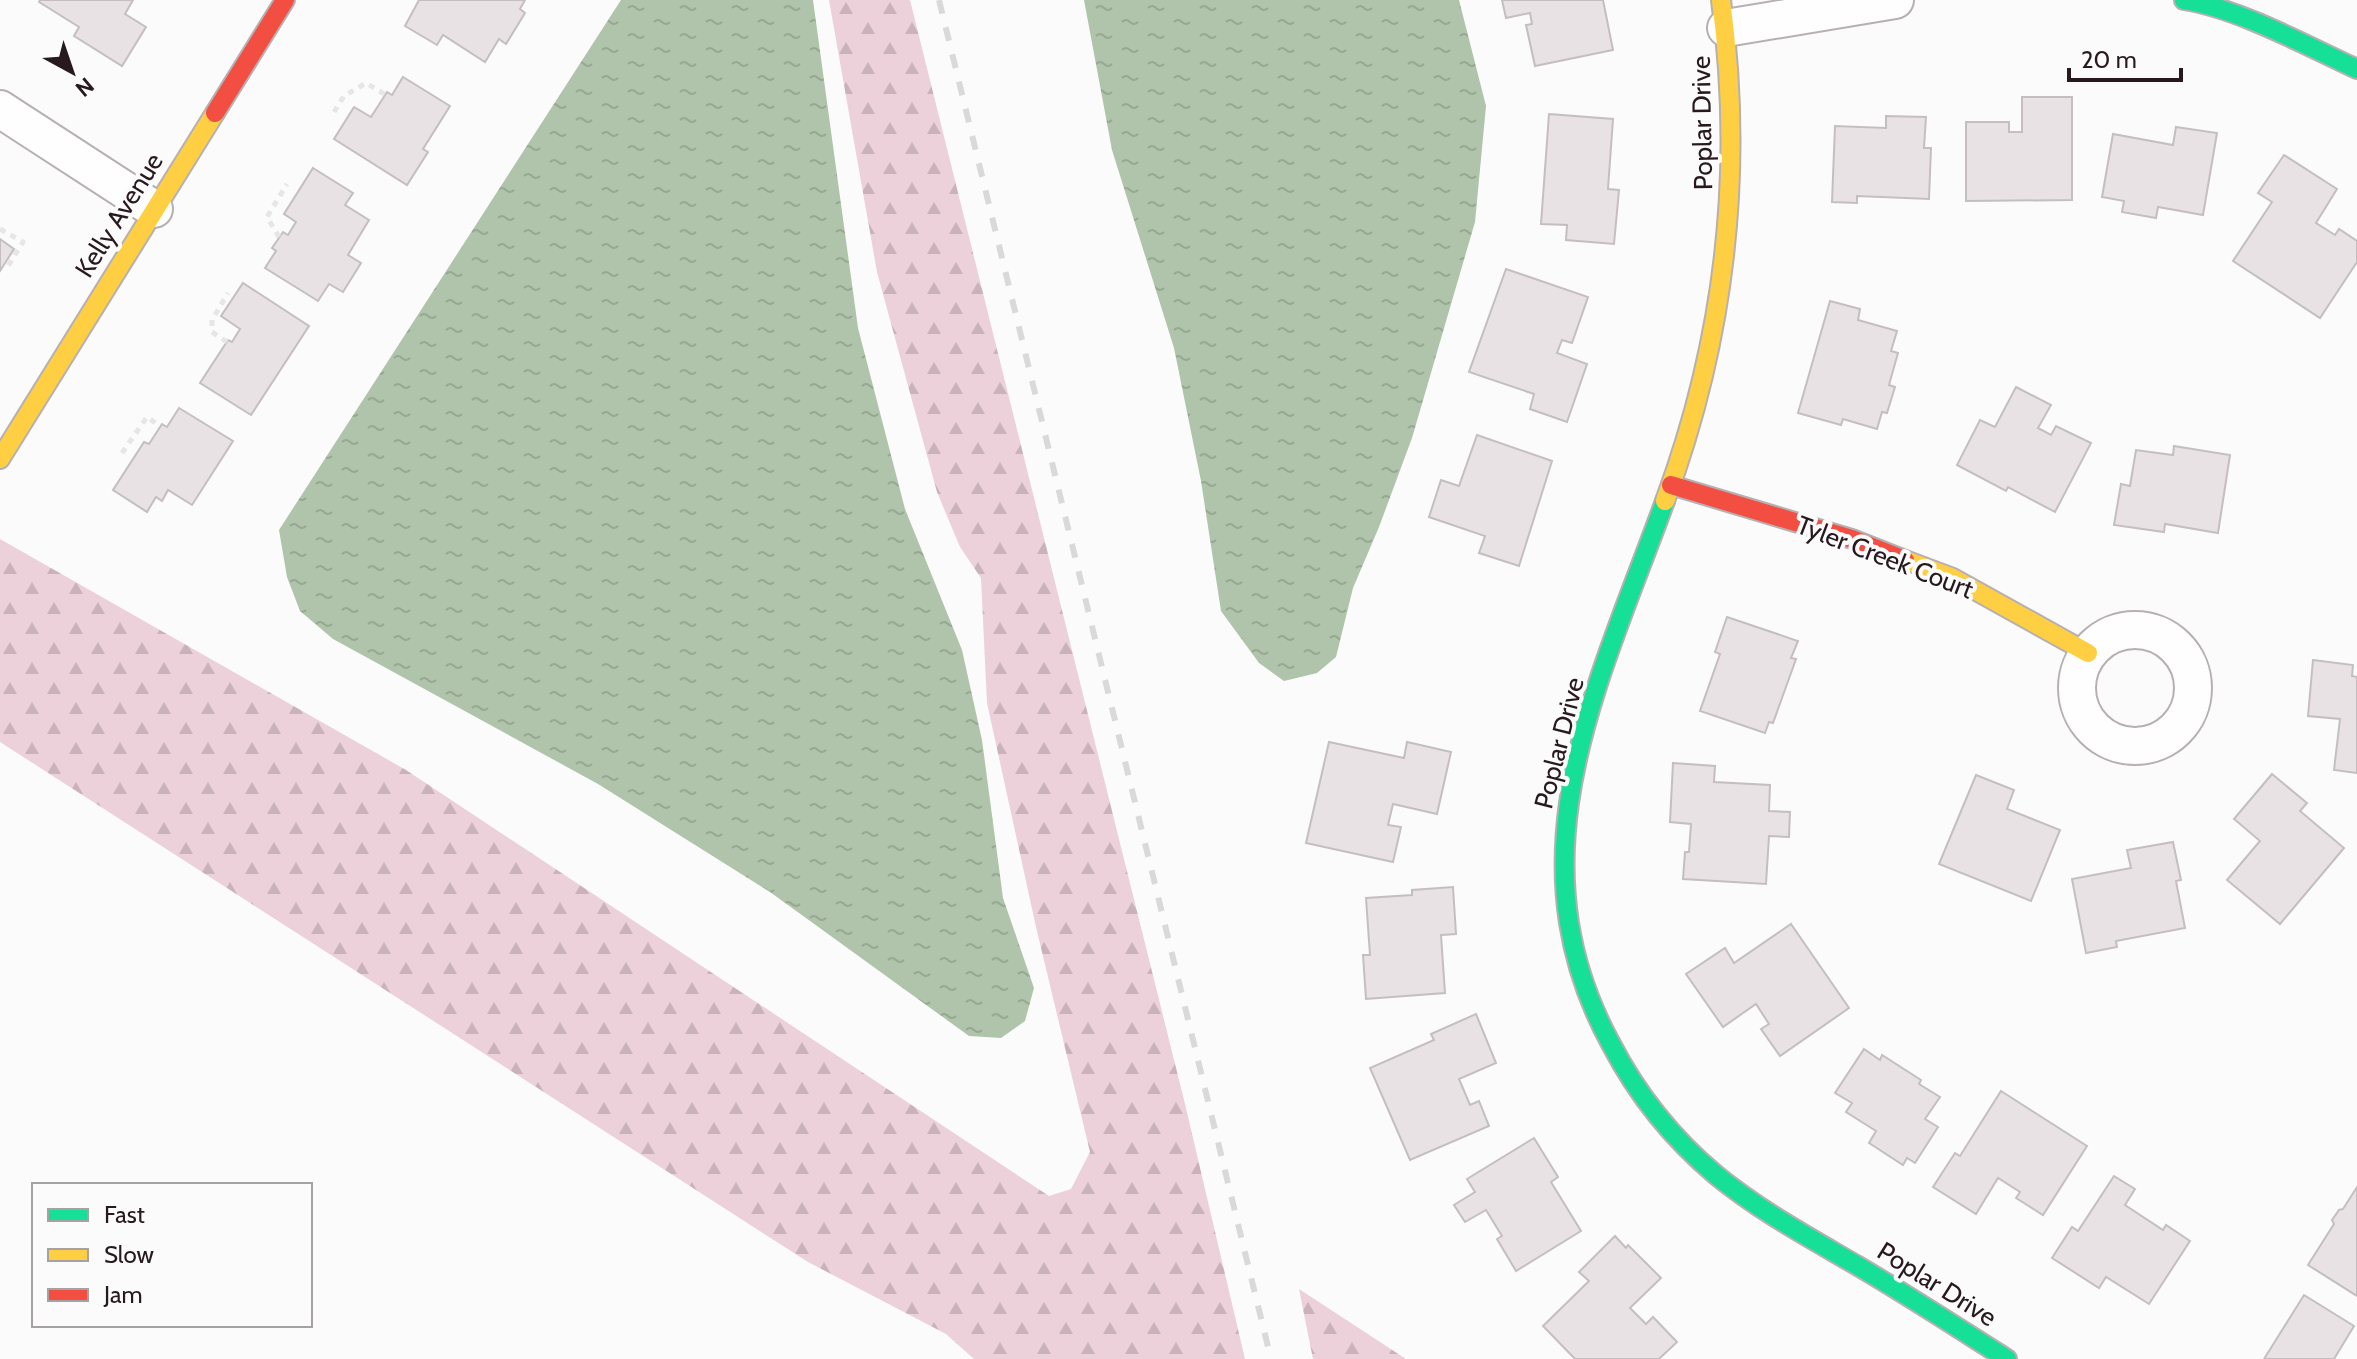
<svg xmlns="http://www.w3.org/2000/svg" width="2357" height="1359" font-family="Cabin,sans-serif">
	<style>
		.forest { fill: url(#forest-firs) }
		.water { fill: url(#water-ripples) }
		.building { fill: #e9e2e4; stroke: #c5bec1; stroke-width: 2 }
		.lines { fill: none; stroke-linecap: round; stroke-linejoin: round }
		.street-casing { stroke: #b7b0b2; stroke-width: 40 }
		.fast-casing { stroke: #b7b0b2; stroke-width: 22 }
		.slow-casing { stroke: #b7b0b2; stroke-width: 22 }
		.jam-casing { stroke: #b7b0b2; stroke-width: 22 }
		.path { stroke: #e6e6e6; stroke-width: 5; stroke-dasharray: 6 6; stroke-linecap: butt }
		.street { stroke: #fefefe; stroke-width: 36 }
		.fast { stroke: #16e098; stroke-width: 18 }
		.slow { stroke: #ffcf43; stroke-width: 18 }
		.jam { stroke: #f24e42; stroke-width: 18 }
		.rail { stroke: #dad9d9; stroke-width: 6; stroke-dasharray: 14 14; stroke-linecap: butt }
		.labels { text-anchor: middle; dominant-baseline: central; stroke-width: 8; stroke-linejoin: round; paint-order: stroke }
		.street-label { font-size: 26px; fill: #27191e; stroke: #fbfbfb }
	</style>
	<defs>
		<pattern id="forest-firs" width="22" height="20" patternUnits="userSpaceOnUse" patternTransform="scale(2)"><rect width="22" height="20" fill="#ecd0da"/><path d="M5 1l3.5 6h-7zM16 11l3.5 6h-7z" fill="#cab2bb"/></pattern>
		<pattern id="water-ripples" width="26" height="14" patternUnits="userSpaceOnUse" patternTransform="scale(2)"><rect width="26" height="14" fill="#afc4aa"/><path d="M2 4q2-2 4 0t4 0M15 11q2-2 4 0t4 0" fill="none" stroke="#97a892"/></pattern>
	</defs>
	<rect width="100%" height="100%" fill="#fbfbfb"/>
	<g class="forest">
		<path d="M829 0H910L1185 1104 1245 1359H974L946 1334 808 1262 0 742V539L406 770 1049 1196 1071 1189 1090 1152 1036 927 987 703 981 578 960 547 937 492 877 272Z"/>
		<path d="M1299 1289 1406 1359H1313Z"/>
	</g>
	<g class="water">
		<path d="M621 0H813L858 328 905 509 962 650 982 740 1003 898 1034 988 1025 1021 1001 1038 969 1036 770 892 598 784 333 639 300 611 287 577 279 530Z"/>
		<path d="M1084 0H1459L1486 106 1475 222 1412 438 1379 527 1353 588 1336 657 1317 673 1284 681 1259 663 1221 611 1201 481 1174 348 1112 150Z"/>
	</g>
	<g class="building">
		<path d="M40 0H133L125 14 146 27 122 66 74 36 79 27 39 2Z"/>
		<path d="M419 0H525L520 9 525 13 506 44 499 39 485 62 443 35 437 45 405 26Z"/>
		<path d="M1502 0H1603L1613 50 1535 66 1526 25 1532 24 1530 13 1506 18Z"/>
		<path d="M403 77 450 106 423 149 428 152 407 185 334 139 354 107 371 117 387 92 392 95Z"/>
		<path d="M2022 97H2072V200L1966 201V122H2009V132H2022Z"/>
		<path d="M1549 114 1613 119 1608 189 1619 190 1614 244 1566 240 1567 225 1541 224Z"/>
		<path d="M1886 116 1926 117 1924 148H1931L1929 199 1857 196V203L1832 202 1835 126 1886 128Z"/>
		<path d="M2176 127 2217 133 2203 215 2158 207 2156 218 2122 212 2124 201 2102 197 2113 134 2173 145Z"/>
		<path d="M2284 155 2337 189 2316 223 2335 235 2339 229 2357 241V262L2320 318 2233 261 2272 202 2258 193Z"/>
		<path d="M313 168 353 193 345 205 369 220 348 255 361 263 343 292 329 284 318 301 265 268 276 251 272 248 283 232 288 235 296 222 284 214Z"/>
		<path d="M0 239 14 249 0 271Z"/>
		<path d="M1506 269 1588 297 1572 343 1562 340 1557 353 1587 364 1567 422 1530 409 1534 394 1469 372Z"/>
		<path d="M243 283 309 326 251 415 200 383 228 340 232 342 240 329 221 316Z"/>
		<path d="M1830 301 1860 309 1858 320 1897 331 1891 351 1898 353 1889 385 1895 387 1887 413 1882 412 1877 429 1843 419 1841 425 1798 413Z"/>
		<path d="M2016 387 2051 405 2038 428 2051 435 2056 426 2091 443 2055 512 2008 487 2006 491 1957 465 1980 420 1995 427Z"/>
		<path d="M179 408 233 441 192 505 168 490 162 501 156 497 147 512 113 490 144 442 149 444 162 424 167 427Z"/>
		<path d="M1477 435 1552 461 1519 566 1479 553 1485 536 1429 517 1441 480 1459 486Z"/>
		<path d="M2174 446 2230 455 2218 533 2165 524 2164 532 2114 525 2121 484 2130 486 2136 450 2173 455Z"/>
		<path d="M1727 617 1798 641 1791 658 1796 659 1773 723 1769 722 1765 733 1700 711 1720 654 1715 652Z"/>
		<path d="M2313 660 2353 665 2352 676 2357 677V773L2334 770 2340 719 2308 716Z"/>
		<path d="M1329 742 1404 758 1407 742 1451 752 1437 814 1393 804 1388 825 1401 827 1393 862 1306 843Z"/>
		<path d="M1673 763 1715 766 1714 782 1770 785 1769 811 1790 812 1789 837 1769 836 1766 884 1683 879 1685 852H1689L1691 824 1670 822Z"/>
		<path d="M2272 774 2307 803 2300 811 2344 848 2280 924 2227 880 2260 841 2234 819Z"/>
		<path d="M1976 775 2014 790 2007 809 2060 830 2031 901 1939 864Z"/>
		<path d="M2173 842 2181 880 2176 881 2185 928 2116 941 2117 947 2086 953 2072 879 2131 868 2127 850Z"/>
		<path d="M1453 887 1456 934 1441 935 1445 993 1366 999 1363 955H1370L1366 898 1412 895V890Z"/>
		<path d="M1791 924 1849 1008 1780 1056 1761 1029 1769 1024 1756 1004 1723 1027 1686 974 1725 948 1734 963Z"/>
		<path d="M1476 1014 1496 1063 1459 1079 1470 1105 1479 1101 1489 1126 1410 1160 1370 1068 1434 1040 1431 1034Z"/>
		<path d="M1864 1049 1880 1060 1882 1055 1921 1080 1919 1084 1940 1097 1925 1119 1938 1127 1915 1163 1907 1158 1903 1165 1869 1143 1876 1131 1846 1112 1852 1103 1835 1093Z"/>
		<path d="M2001 1091 2087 1146 2043 1215 2016 1198 2020 1192 1998 1178 1976 1214 1933 1187 1955 1153 1960 1156Z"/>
		<path d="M1534 1138 1558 1177 1551 1182 1581 1231 1516 1271 1497 1239 1502 1236 1486 1210 1465 1222 1454 1205 1475 1192 1467 1179Z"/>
		<path d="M2114 1176 2135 1189 2125 1205 2163 1230 2166 1225 2190 1241 2149 1304 2106 1277 2099 1288 2052 1258 2072 1227 2078 1231Z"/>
		<path d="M2357 1187V1296L2308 1265 2334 1224 2332 1220 2339 1210 2343 1209Z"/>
		<path d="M1615 1236 1626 1248 1628 1245 1661 1278 1630 1308 1646 1324 1653 1317 1677 1342 1659 1359H1575L1543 1326 1589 1281 1579 1272Z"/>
		<path d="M2304 1295 2354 1326 2334 1359H2264Z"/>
	</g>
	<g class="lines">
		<g class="street-casing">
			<g id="street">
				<path d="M1726 28 1895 0"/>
				<path d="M0 109 154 209"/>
				<circle cx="2135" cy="688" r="58"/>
			</g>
		</g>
		<g class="fast-casing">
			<g id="fast">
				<path d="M2184 0C2240 9 2305 45 2357 69"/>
				<path d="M1665 501C1599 683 1508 856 1611 1044 1637 1094 1673 1139 1716 1175 1760 1211 1810 1238 1858 1266 1909 1296 1958 1328 2007 1359"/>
			</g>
		</g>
		<g class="slow-casing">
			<g id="slow">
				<path d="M0 459 215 113"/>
				<path d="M1665 501C1725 339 1744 171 1721 0"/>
				<path d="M1905 560 1953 578 2088 653"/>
			</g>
		</g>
		<g class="jam-casing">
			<g id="jam">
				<path d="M215 113 285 0"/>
				<path d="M1671 485 1852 539 1905 560"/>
			</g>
		</g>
		<g class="path">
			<path d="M334 112 344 96 366 83 386 95"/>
			<path d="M0 229 23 242 8 266"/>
			<path d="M279 237 267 217 287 184"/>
			<path d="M227 342 212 332V320L228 293"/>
			<path d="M122 453 147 417 160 426"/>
		</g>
		<use href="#street" class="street"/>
		<use href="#fast" class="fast"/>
		<use href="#slow" class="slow"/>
		<use href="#jam" class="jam"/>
		<path class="rail" d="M939 0 1271 1359"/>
	</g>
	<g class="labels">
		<g class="street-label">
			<text transform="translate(1702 123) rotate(-91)">Poplar Drive</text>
			<text transform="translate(119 215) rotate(-58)">Kelly Avenue</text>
			<text transform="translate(1885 557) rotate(21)">Tyler Creek Court</text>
			<text transform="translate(1559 743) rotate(-76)">Poplar Drive</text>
			<text transform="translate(1937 1284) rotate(32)">Poplar Drive</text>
		</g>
	</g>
	<rect x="32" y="1183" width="280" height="144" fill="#fbfbfb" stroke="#a6a1a3" stroke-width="2"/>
	<rect x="48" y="1209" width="40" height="12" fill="#16e098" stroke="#a6a1a3" stroke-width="2"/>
	<text x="104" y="1223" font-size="24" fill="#27191e">Fast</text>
	<rect x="48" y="1249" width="40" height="12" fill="#ffcf43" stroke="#a6a1a3" stroke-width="2"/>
	<text x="104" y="1263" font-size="24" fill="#27191e">Slow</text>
	<rect x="48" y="1289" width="40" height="12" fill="#f24e42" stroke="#a6a1a3" stroke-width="2"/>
	<text x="104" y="1303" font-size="24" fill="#27191e">Jam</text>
	<g transform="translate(72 72) rotate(140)" stroke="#fbfbfb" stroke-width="6" paint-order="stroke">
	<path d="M0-6L14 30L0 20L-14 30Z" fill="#27191e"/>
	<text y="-12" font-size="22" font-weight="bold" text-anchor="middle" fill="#27191e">N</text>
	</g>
	<path d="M2069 68v12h112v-12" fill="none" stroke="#27191e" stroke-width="4"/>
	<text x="2081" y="68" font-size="24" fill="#27191e" stroke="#fbfbfb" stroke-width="6" paint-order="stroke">20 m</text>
</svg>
